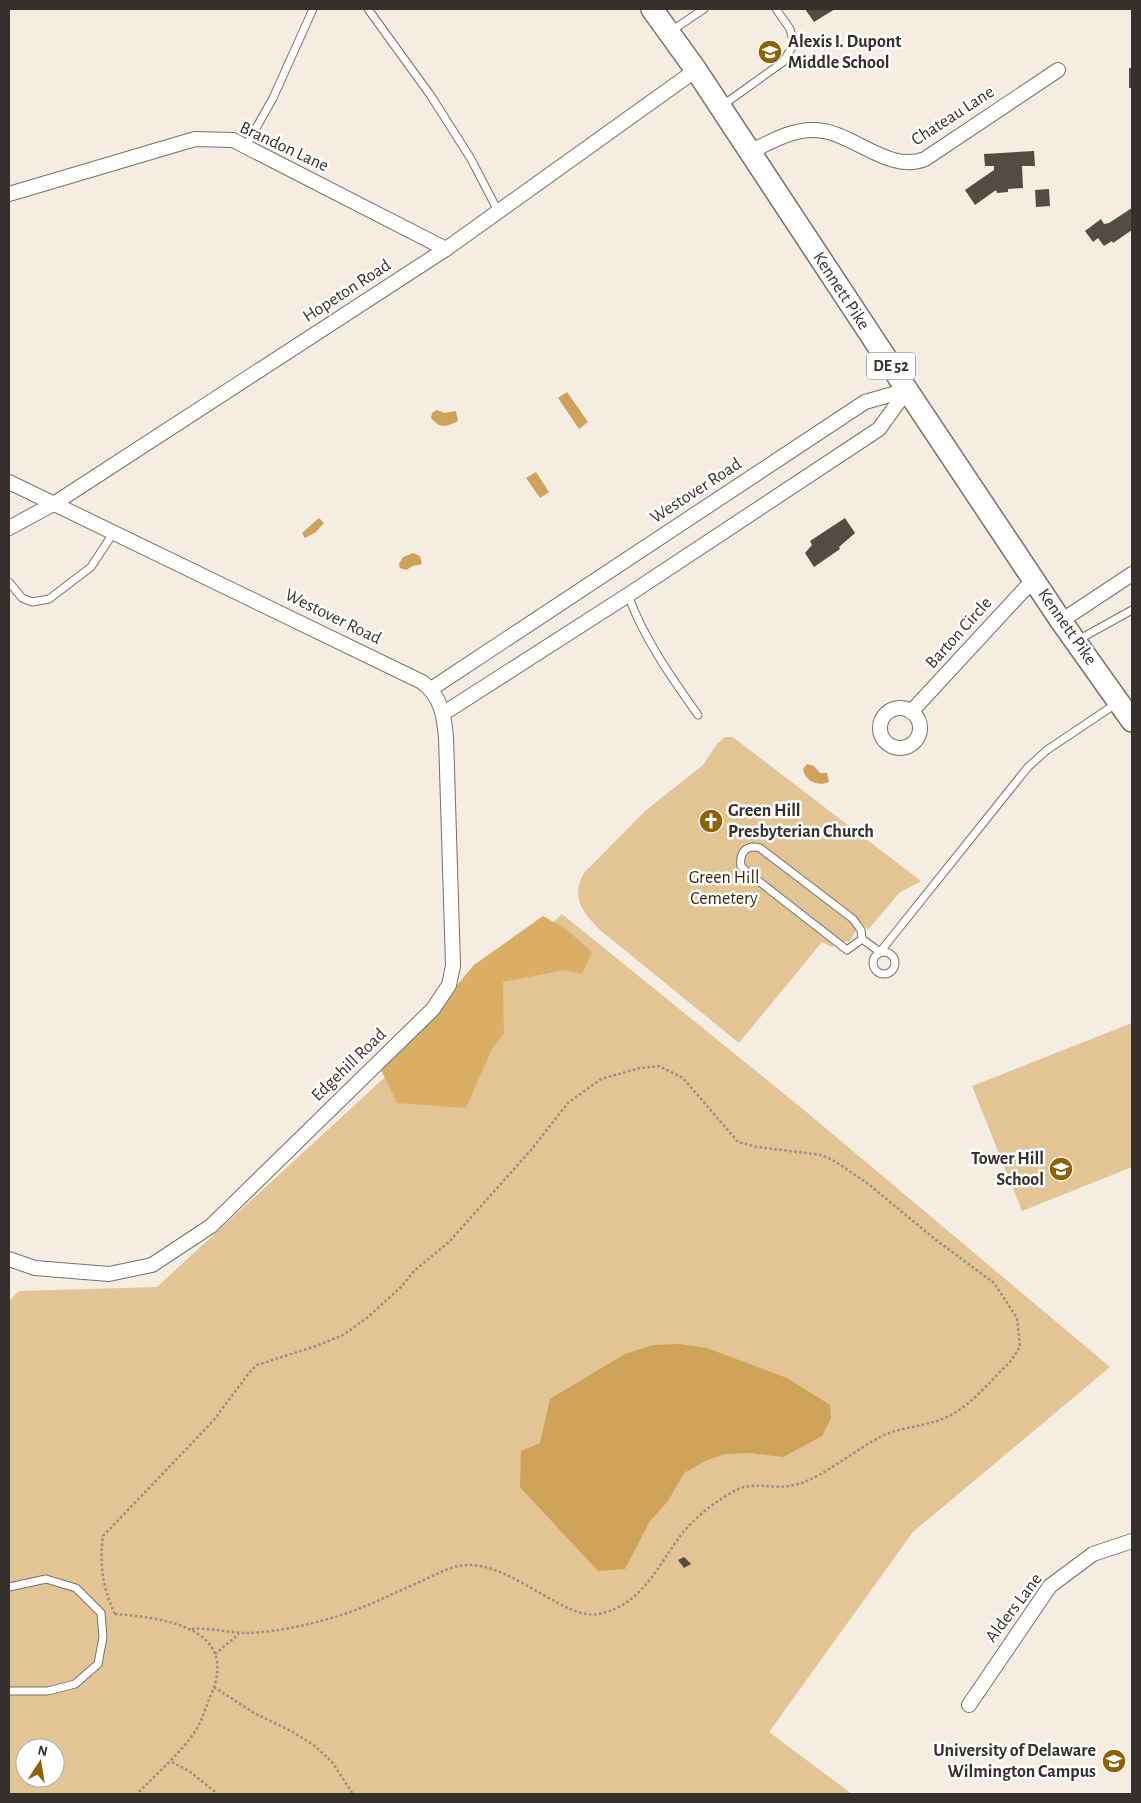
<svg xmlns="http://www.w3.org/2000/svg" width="1141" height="1803" font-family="'Alegreya Sans',sans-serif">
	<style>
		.green { fill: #e3c495; fill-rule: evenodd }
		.forest { fill: #dbae65 }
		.water { fill: #cea259 }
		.building { fill: #524c42 }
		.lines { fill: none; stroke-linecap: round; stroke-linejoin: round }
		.lane-casing { stroke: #787166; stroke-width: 9 }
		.street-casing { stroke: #787166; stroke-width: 16 }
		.primary-casing { stroke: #787166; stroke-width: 24 }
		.path { stroke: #958f87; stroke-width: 2.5; stroke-dasharray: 2.5 2.5; stroke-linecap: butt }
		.lane { stroke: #fff; stroke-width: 7 }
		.street { stroke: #fff; stroke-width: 14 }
		.primary { stroke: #fff; stroke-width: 21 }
		.labels { text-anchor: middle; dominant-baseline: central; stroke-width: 5; stroke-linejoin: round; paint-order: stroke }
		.shield { fill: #fff; stroke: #716f6c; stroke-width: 1 }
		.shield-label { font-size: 16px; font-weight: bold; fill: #34312d }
		.poi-label { font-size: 18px; font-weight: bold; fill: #34312d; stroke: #fff; text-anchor: start }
		.street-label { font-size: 18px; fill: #34312d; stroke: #fff }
		.park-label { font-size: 18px; fill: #3b2807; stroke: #fff }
	</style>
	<rect width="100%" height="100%" fill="#f5ede1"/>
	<g class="green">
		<path d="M725 737H732L738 741 921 881 899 893 868 930 861 922 850 941 843 942 837 938 832 947 822 942 739 1043 600 930C583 913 570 897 584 873L645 811 703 765 717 744Z"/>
		<path d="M562 914 804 1110 1110 1367 913 1532 769 1732 852 1794H9V1301L19 1291 157 1287ZM25 1748H55V1778H25Z"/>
		<path d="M1132 1023V1167L1022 1211 972 1086Z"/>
	</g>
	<path class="forest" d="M543 916 567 930 592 952 582 974 564 970 503 982 504 1033 492 1049 466 1108 397 1103 381 1070 420 1029 474 965Z"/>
	<g class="water">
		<path d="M567 392 588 422 579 429 558 398Z"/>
		<path d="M437 410 444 413 456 411 458 421C447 427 440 429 431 418L432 413Z"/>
		<path d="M536 472 549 492 540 498 526 478Z"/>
		<path d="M319 518 324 523 316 532 305 538 302 533Z"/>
		<path d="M413 553 420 556 422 564 413 566 406 570 400 568 399 564 403 557Z"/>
		<path d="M807 764 814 766 820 773H827L829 782C818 787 805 781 803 769Z"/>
		<path d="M679 1344 707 1348 787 1378 830 1405 831 1418 822 1436 783 1457 751 1453 725 1454 707 1460 684 1473 668 1501 650 1521 625 1569 598 1571 520 1487 521 1451 540 1443 550 1399 625 1354 653 1345Z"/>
	</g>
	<g class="building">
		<path d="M805 9H835L814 22Z"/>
		<rect x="1129" y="68" width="3" height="20"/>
		<path d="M1034 151 1035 166H1022L1023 188 1008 189V192L997 193 996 190 975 205 965 190 994 170V166H985L984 154Z"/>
		<path d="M1049 189 1050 206 1036 207 1035 190Z"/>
		<path d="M1132 208V230L1113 243 1112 241 1104 246 1098 238 1093 242 1085 231 1101 219 1104 224 1109 223Z"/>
		<path d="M845 518 855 533 839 547 840 549 814 567 805 553 812 545 810 541Z"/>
		<path d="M684 1557 691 1564 684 1568 678 1560Z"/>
	</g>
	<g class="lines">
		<g class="lane-casing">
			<g id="lane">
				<path d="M368 9 431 96 471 159 498 211"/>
				<path d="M671 31 704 9"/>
				<path d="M723 105 783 62 794 44 790 29 776 9"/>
				<path d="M246 146 273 98 313 9"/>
				<path d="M9 582 22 598 32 602 49 599 91 567 114 532"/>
				<path d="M628 595C644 639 671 677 698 715"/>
				<path d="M1078 640 1132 610"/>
				<path d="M862 939 861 930 853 919 760 848C747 844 739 852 741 866L747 872 847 950 862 939 880 952 1028 767 1047 750 1117 703"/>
				<circle cx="884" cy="963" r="11"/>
				<path d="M9 1587 46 1579 76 1588 101 1613 103 1637 98 1664 75 1684 48 1691H11"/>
			</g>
		</g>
		<g class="street-casing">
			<g id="street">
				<path d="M750 152C770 142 792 129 815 130 852 131 888 174 925 159L1058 70"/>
				<path d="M9 194 195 139 233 140 446 249"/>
				<path d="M9 482 422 682C441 696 444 715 446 737L453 966 449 985 433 1009 211 1226 152 1265 109 1274 35 1268 9 1259"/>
				<path d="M9 528 55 503 446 249 696 70"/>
				<path d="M1061 621 1132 574"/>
				<path d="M431 689 865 402 907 390"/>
				<circle cx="900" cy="728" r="20"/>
				<path d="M911 712 1034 579"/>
				<path d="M444 713 628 595 879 429 907 390"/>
				<path d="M969 1705 1050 1586 1093 1554 1132 1541"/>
			</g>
		</g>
		<g class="primary-casing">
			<path id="primary" d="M652 9 696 70 907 390 1061 621 1132 721"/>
		</g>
		<g class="path">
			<path d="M115 1614C103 1590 99 1562 103 1536L213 1421 249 1373 257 1365 316 1346 343 1335 368 1317 402 1286 414 1271 449 1242 531 1150 568 1103 601 1079 640 1068 659 1066 683 1078 738 1142 757 1147 822 1155 836 1162 867 1183 936 1240 994 1283 1017 1318 1020 1347 1010 1362C991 1380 971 1406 947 1417 926 1427 901 1426 880 1437 855 1450 823 1477 798 1484 773 1492 754 1478 731 1493 712 1504 694 1518 681 1535 657 1567 642 1605 599 1614 566 1621 514 1565 469 1565 450 1565 434 1576 417 1583 392 1594 369 1606 344 1614 314 1624 278 1632 247 1633 228 1633 209 1627 191 1629"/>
			<path d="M115 1614C164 1618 240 1627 211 1695 205 1708 202 1722 194 1733 178 1756 156 1774 137 1794"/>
			<path d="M215 1654 239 1634"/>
			<path d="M214 1687 254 1713 293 1732 315 1746 332 1762 353 1794"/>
			<path d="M172 1762 189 1771 218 1794"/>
		</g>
		<use href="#lane" class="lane"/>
		<use href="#street" class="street"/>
		<use href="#primary" class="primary"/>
	</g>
	<defs>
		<g id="school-disc" transform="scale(1.25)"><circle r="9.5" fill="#8e6308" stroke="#fff"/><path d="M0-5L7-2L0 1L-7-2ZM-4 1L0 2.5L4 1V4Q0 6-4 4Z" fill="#fff"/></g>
		<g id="church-disc" transform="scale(1.25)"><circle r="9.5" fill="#8e6308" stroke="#fff"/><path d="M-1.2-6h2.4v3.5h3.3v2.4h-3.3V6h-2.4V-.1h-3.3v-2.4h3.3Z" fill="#fff"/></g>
		<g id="university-disc" transform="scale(1.25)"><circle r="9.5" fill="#8e6308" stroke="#fff"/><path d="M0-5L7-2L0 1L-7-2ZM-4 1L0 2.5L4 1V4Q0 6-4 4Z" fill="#fff"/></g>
	</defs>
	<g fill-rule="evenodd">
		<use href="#school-disc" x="770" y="52"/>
		<use href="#church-disc" x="711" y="821"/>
		<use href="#school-disc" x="1061" y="1169"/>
		<use href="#university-disc" x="1114" y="1761"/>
	</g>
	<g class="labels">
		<rect class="shield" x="867" y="352.5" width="48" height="27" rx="4"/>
		<g class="shield-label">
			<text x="891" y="366">DE 52</text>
		</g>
		<g class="poi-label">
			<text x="788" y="42">Alexis I. Dupont<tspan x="788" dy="21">Middle School</tspan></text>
			<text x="728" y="811">Green Hill<tspan x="728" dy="21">Presbyterian Church</tspan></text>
			<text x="1044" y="1159" text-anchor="end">Tower Hill<tspan x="1044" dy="21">School</tspan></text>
			<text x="1096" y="1751" text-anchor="end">University of Delaware<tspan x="1096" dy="21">Wilmington Campus</tspan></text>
		</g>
		<g class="street-label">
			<text transform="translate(953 116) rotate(-33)">Chateau Lane</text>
			<text transform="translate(284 147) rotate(25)">Brandon Lane</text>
			<text transform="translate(347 291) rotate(-33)">Hopeton Road</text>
			<text transform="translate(841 291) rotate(57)">Kennett Pike</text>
			<text transform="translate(696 491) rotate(-33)">Westover Road</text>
			<text transform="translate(333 617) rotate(26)">Westover Road</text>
			<text transform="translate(1067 627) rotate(55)">Kennett Pike</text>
			<text transform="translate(959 633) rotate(-48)">Barton Circle</text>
			<text transform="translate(349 1065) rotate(-44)">Edgehill Road</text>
			<text transform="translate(1014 1608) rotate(-53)">Alders Lane</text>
		</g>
		<g class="park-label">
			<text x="724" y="878">Green Hill<tspan x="724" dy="21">Cemetery</tspan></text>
		</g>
	</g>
	<rect width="1141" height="1803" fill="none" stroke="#34312d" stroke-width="20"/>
	<g transform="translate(40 1763) rotate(12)"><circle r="24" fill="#ffffff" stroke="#aeadab"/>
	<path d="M0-4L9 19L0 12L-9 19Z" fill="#8e6308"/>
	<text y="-8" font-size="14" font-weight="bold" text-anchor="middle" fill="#34312d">N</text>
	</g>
</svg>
